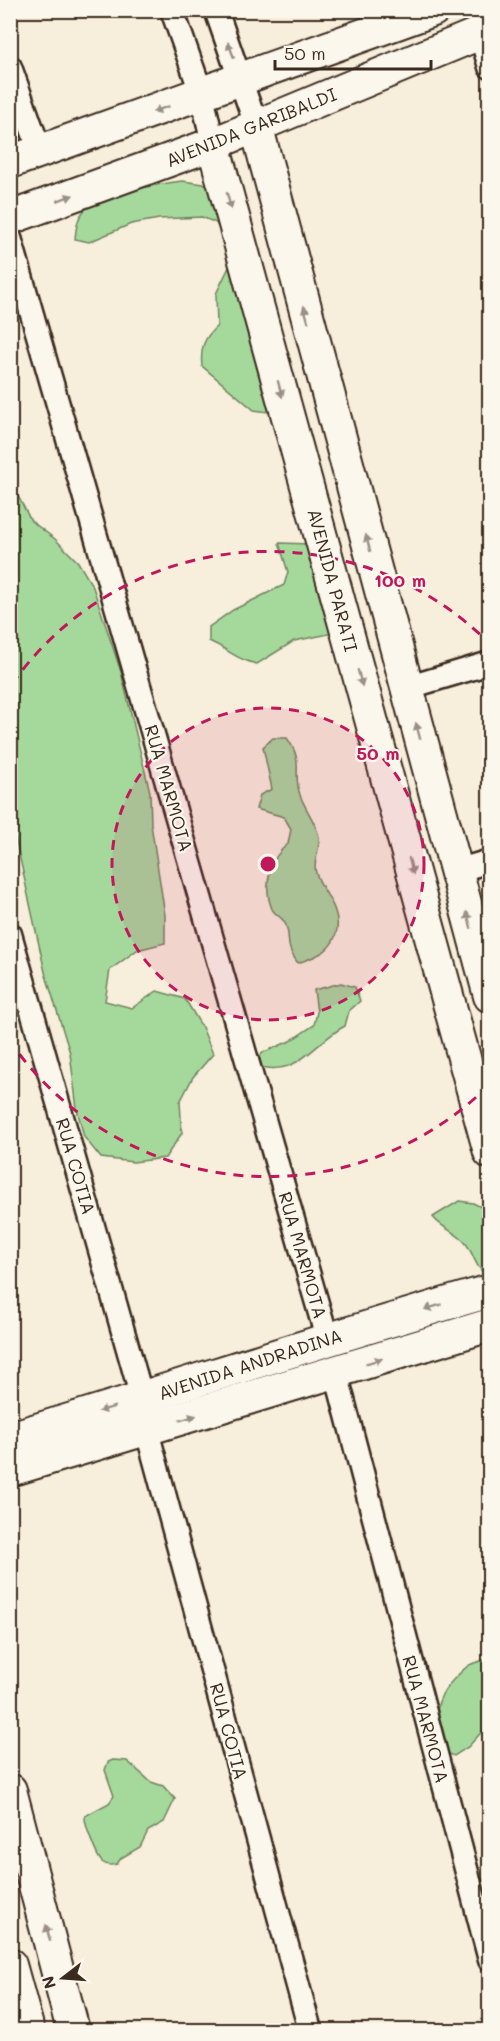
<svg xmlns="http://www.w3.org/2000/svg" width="500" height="2041" font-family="Mali,sans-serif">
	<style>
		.green { fill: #a5d99c; stroke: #70825d; stroke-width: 1.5 }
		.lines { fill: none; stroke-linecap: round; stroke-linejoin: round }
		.street-casing { stroke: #3b2a1e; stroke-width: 27 }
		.secondary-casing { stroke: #3b2a1e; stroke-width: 36 }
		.street { stroke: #fbf7ec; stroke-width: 22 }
		.secondary { stroke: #fbf7ec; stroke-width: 32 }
		.oneway { fill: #9b9085 }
		.ring { fill: none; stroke: #c2185b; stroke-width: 3; stroke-dasharray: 10 8 }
		.labels { text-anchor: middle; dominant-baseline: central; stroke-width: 4.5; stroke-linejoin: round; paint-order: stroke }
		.street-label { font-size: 18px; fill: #3b2a1e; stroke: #fbf7ec }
		.centre { fill: #c2185b; stroke: #fbf7ec; stroke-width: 3 }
		.ring-label { font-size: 18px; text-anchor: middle; font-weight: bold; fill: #c2185b; stroke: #fbf7ec; stroke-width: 4.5; stroke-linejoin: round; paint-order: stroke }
	</style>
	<rect width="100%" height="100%" fill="#f7eedc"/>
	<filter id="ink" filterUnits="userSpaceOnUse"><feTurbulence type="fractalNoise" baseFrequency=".0167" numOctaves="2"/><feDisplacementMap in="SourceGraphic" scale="12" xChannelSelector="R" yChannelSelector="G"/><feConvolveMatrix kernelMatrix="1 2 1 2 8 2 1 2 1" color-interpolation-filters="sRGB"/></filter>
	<g filter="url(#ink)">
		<g class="green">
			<path d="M182 181 211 185 273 398 268 412 254 410 202 366C200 348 204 338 217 326L216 294 229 267 223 238 216 223 202 217 159 219 131 224 89 242 75 239C76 229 77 219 83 212 97 194 159 184 182 181Z"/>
			<path d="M10 470 16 492 31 521 55 539 78 562 93 587 121 672 150 792 151 824 165 915V943L137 950 110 970 105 1001 132 1008 157 991 185 999 202 1027 213 1054 193 1077 180 1102 182 1133 165 1158 133 1162 101 1158 84 1137 77 1109 70 1053 45 972 11 818Z"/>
			<path d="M279 543 311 544 339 632 294 641 257 664C239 661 226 648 209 641V627L233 610 284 585 288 572Z"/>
			<path d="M273 738H287C305 763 292 770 300 795 305 809 316 822 319 837 321 849 312 861 316 873 322 892 340 907 337 929 334 951 317 956 298 963 283 944 292 938 285 923 282 917 275 915 272 909 263 887 269 858 288 844L291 829 284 817 256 809 260 795 272 789 263 747Z"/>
			<path d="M341 983 355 987 360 1001 349 1011 345 1026C312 1043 300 1078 256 1066L262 1053 290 1041 314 1025 317 1012 314 990Z"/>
			<path d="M459 1201 473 1203 489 1211V1276C476 1270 475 1257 467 1245 459 1233 442 1229 433 1217Z"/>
			<path d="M489 1659V1724L468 1747 454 1756 442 1751C437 1722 430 1703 453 1680 468 1665 467 1664 489 1659Z"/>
			<path d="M113 1760 127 1761 151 1782 163 1786 175 1799 164 1822 148 1831 140 1847 121 1858 117 1864C112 1865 107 1866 102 1862 96 1856 84 1823 85 1816L109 1803 114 1796 105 1770 108 1762Z"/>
		</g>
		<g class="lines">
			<g class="street-casing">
				<g id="street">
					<path d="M172 10 202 95 213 144"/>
					<path d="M216 10 256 125"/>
					<path d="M480 33 490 67"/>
					<path d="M10 67 40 151"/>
					<path d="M10 238 327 1338"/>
					<path d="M406 688 490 663"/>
					<path d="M456 871 490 861"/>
					<path d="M10 934 142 1398"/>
					<path d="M336 1373 490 1960"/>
					<path d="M147 1431 310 2030"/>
				</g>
			</g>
			<g class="secondary-casing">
				<g id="secondary">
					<path d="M256 125 490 996"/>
					<path d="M213 144 490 1152"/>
					<path d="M10 162 433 10"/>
					<path d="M10 218 213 144 490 29"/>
					<path d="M10 1438C171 1390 329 1337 490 1291"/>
					<path d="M10 1470 490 1325"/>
					<path d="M10 1790 73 2030"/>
					<path d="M10 1965 28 2030"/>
				</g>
			</g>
			<use href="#street" class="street"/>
			<use href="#secondary" class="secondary"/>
		</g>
		<defs><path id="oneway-solid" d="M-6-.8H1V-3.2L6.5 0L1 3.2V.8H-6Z" transform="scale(1.5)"/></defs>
		<g class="oneway">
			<use href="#oneway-solid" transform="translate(231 50) rotate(-111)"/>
			<use href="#oneway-solid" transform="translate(161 109) rotate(161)"/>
			<use href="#oneway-solid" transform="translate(65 198) rotate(-20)"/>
			<use href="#oneway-solid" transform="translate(229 201) rotate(75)"/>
			<use href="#oneway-solid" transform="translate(306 314) rotate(-105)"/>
			<use href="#oneway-solid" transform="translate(280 389) rotate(75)"/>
			<use href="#oneway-solid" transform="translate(368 543) rotate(-105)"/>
			<use href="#oneway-solid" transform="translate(360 678) rotate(75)"/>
			<use href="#oneway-solid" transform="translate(418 731) rotate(-105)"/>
			<use href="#oneway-solid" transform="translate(411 866) rotate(75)"/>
			<use href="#oneway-solid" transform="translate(469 920) rotate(-105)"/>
			<use href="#oneway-solid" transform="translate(433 1307) rotate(164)"/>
			<use href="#oneway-solid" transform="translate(374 1361) rotate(-17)"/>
			<use href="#oneway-solid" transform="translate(107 1409) rotate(163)"/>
			<use href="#oneway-solid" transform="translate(188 1418) rotate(-17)"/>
			<use href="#oneway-solid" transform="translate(48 1933) rotate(-104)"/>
		</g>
	</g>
	<circle cx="268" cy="864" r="156" fill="#c2185b" fill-opacity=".12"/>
	<g class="ring">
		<circle cx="268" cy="864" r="156"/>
		<path d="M489 1085A313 313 0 0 1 12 1044M12 684A313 313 0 0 1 489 643"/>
	</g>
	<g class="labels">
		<g class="street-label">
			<text transform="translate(251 127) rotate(-22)">AVENIDA GARIBALDI</text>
			<text transform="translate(333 580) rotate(75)">AVENIDA PARATI</text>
			<text transform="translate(169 788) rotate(74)">RUA MARMOTA</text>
			<text transform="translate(76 1166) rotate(74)">RUA COTIA</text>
			<text transform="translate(303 1255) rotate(74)">RUA MARMOTA</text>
			<text transform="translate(250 1364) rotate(-18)">AVENIDA ANDRADINA</text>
			<text transform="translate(426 1719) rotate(75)">RUA MARMOTA</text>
			<text transform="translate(229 1731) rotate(75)">RUA COTIA</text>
		</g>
	</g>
	<circle cx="268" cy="864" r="9" class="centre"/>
	<g class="ring-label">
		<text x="400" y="587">100 m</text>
		<text x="378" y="760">50 m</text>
	</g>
	<rect width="500" height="2041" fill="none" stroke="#fbf7ec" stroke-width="36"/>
	<rect x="18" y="18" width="464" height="2005" fill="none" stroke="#3b2a1e" stroke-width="2" filter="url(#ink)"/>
	<g transform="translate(63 1978) rotate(253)" stroke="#fbf7ec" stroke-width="4.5" paint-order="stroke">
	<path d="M0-4.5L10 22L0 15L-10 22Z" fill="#3b2a1e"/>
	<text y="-9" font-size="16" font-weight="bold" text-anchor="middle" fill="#3b2a1e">N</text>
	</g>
	<path d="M275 60v9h156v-9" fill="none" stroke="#3b2a1e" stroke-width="3"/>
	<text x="284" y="60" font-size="18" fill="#3b2a1e" stroke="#fbf7ec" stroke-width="4.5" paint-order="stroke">50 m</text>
</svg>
